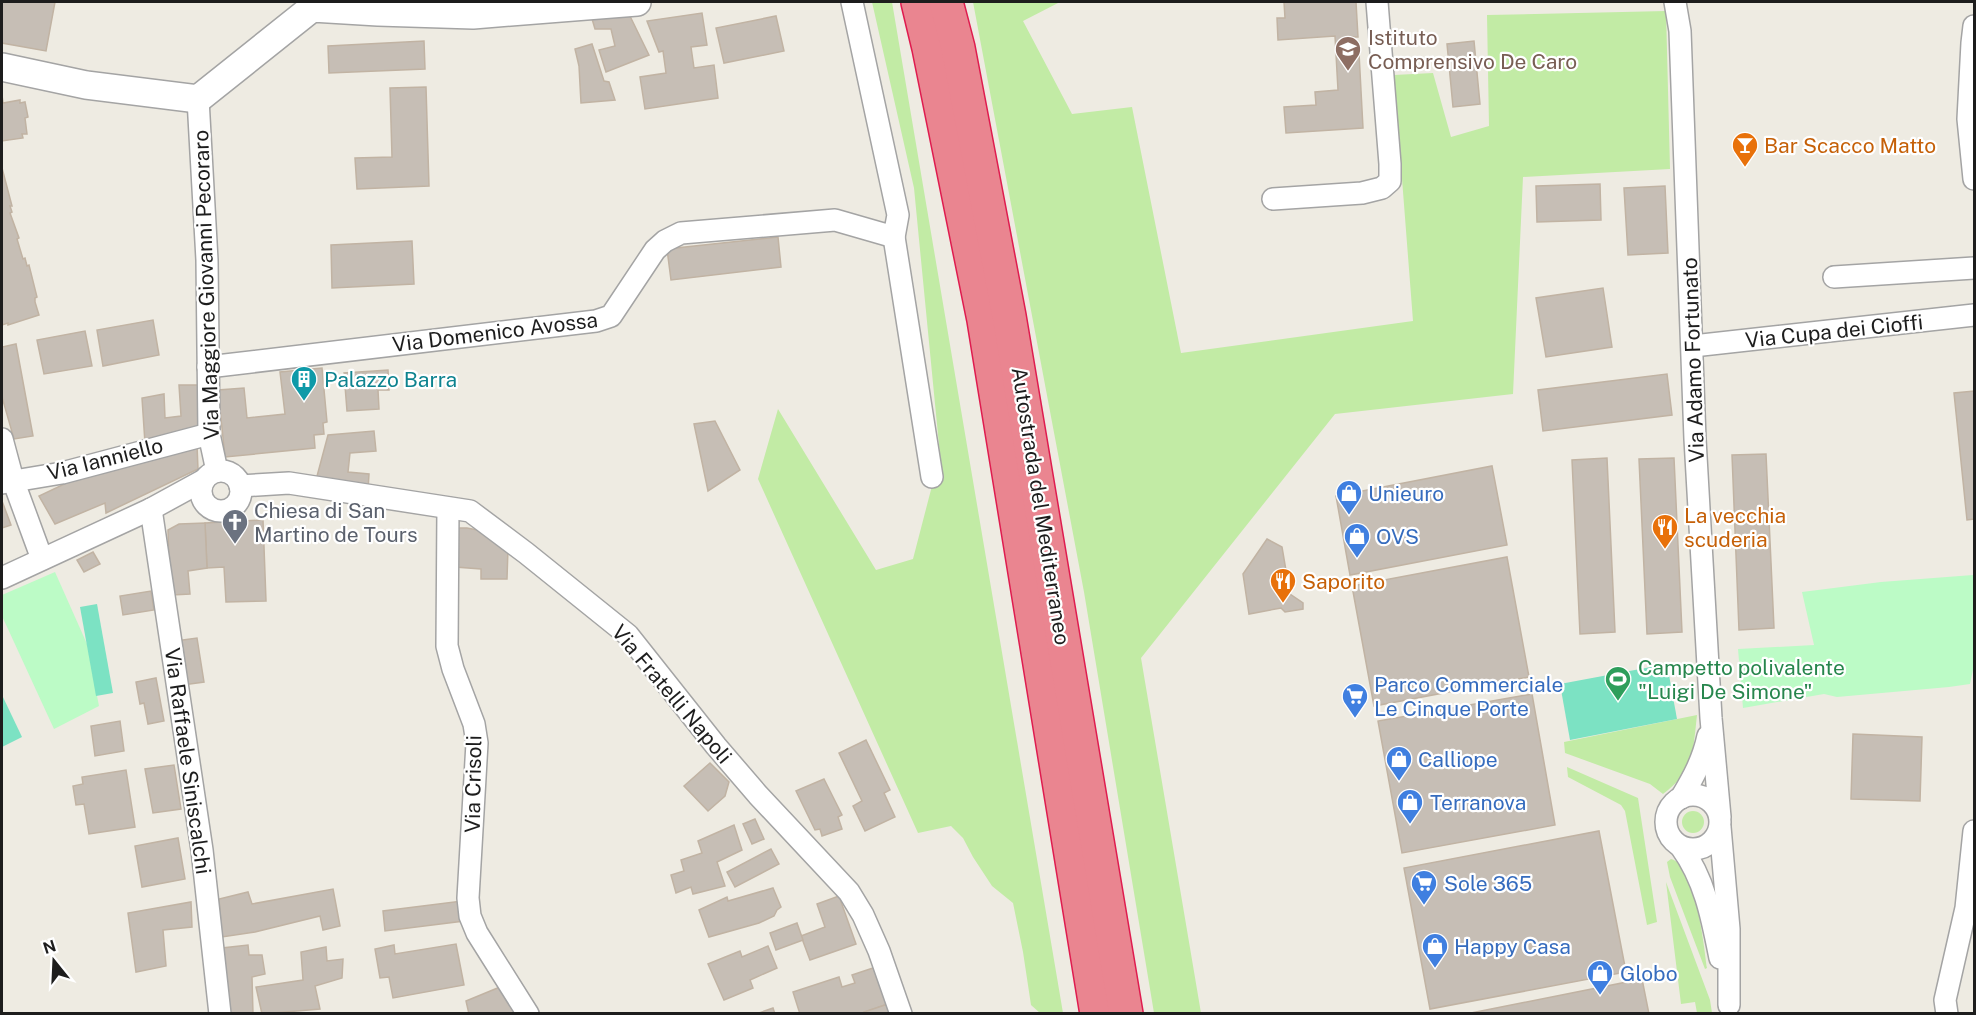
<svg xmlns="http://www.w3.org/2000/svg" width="1976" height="1015" font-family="'Public Sans',sans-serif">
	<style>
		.grass { fill: #c2eba5 }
		.park { fill: #bcfbc6 }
		.pitch { fill: #7ce2c3 }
		.building { fill: #c6beb5; stroke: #c1b3a3; stroke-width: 1.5 }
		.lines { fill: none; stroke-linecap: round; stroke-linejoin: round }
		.minor-casing { stroke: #a4a4a4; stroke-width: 24 }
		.tertiary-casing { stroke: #a4a4a4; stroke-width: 30 }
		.motorway-casing { stroke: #df1c4f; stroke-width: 36 }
		.minor { stroke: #fff; stroke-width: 21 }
		.tertiary { stroke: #fff; stroke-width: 27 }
		.motorway { stroke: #ea8590; stroke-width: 33 }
		.labels { text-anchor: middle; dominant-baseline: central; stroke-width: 4.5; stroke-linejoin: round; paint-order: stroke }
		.education-label { font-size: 21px; fill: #785e54; stroke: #fff; text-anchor: start }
		.food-label { font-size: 21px; fill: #c56008; stroke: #fff; text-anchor: start }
		.street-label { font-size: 21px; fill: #1d1d1d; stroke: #fff }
		.culture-label { font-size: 21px; fill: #0d838f; stroke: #fff; text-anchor: start }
		.shop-label { font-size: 21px; fill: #366cbe; stroke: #fff; text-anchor: start }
		.worship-label { font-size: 21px; fill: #5b616d; stroke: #fff; text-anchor: start }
		.leisure-label { font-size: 21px; fill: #27864d; stroke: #fff; text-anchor: start }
	</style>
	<rect width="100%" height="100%" fill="#eeebe2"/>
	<g class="grass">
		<path d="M872 2H892L1063 1013H1040L1031 1005 1023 952 1013 903 992 886 973 857 963 838 951 826 918 833 758 479 778 409 876 570 913 559 940 455 914 188Z"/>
		<path d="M973 2H1060L1023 21 1072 114 1132 107 1181 353 1413 321 1394 75 1433 73 1451 137 1489 126 1487 15 1666 11 1670 169 1523 177 1513 394 1335 414 1141 658 1201 1013H1154L1084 592Z"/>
		<path d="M1697 715C1693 751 1694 771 1663 794L1650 784 1565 753 1564 742Z"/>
		<path d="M1567 767 1638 798 1657 922 1647 925 1625 811 1621 805 1568 777Z"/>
		<circle cx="1693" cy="822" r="11"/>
		<path d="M1671 859C1696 865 1704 946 1707 968L1705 969 1670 877 1667 862Z"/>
		<path d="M1666 882 1710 1000 1712 1013H1697L1695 1002 1681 1004Z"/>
	</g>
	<g class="park">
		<path d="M55 572 87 644 99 706 54 729 2 616V595Z"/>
		<path d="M1973 575 1974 665 1970 684 1949 687 1837 697 1824 694 1743 708 1738 649 1814 645 1802 592 1881 582Z"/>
	</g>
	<g class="pitch">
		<path d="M97 604 113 693 96 696 80 607Z"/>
		<path d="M1667 664 1677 719 1570 740 1560 684Z"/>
		<path d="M2 695 22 737 2 747Z"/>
	</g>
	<g class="building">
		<path d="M2 2H55L46 51 2 43Z"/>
		<path d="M1284 2H1356L1358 37H1352L1353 53H1359L1363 128 1286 133 1284 107 1316 105 1315 92 1338 90 1335 36 1278 40 1277 18H1285Z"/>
		<path d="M627 10 649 55 606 72 599 50 615 46 611 29H595L590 12Z"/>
		<path d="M702 13 707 45 691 47 694 68 714 65 718 98 645 109 640 77 666 73 663 51 659 52 647 21Z"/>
		<path d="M776 16 784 51 724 63 716 28Z"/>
		<path d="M424 41 425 69 329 73 328 46Z"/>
		<path d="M1474 41 1480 104 1453 107 1447 44Z"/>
		<path d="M592 44 604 81 609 82 615 100 581 103 579 66 575 49Z"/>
		<path d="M426 87 429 186 357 189 355 158 392 157 390 88Z"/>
		<path d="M2 95 3 103 20 100V103L25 102 28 117 25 118 27 134H22L23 138 2 141Z"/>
		<path d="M2 168 12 206H10L12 212 10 213 19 238 17 239 23 259 25 258 27 266 29 265 37 297 35 298V302L39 315 8 325V323L2 325Z"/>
		<path d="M1600 184 1601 220 1537 222 1536 186Z"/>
		<path d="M1665 186 1668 253 1628 255 1624 188Z"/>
		<path d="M778 237 781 267 671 280 667 249Z"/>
		<path d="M412 241 414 284 332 288 331 245Z"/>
		<path d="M1603 288 1612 347 1546 357 1536 298Z"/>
		<path d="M153 320 159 355 103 366 97 330Z"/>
		<path d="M85 331 92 366 44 374 37 340Z"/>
		<path d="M16 344 33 436 14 439 2 397V347Z"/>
		<path d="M322 368 327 422 323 423 324 434 314 435 315 448 225 457 218 390 244 388 247 418 285 414 280 372Z"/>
		<path d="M388 370 389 390H378L379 409 347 411 344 373Z"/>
		<path d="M1667 374 1672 415 1543 431 1538 390Z"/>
		<path d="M179 385H201L200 431 145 443 142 398 164 394 165 418 181 416Z"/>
		<path d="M1974 391V519L1967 520 1954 393Z"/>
		<path d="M715 421 740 470 708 491 694 424Z"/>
		<path d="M374 431 376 451 350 453 348 472 369 474 368 490 316 480 328 435Z"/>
		<path d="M197 445 198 469 106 513 105 503 55 524 39 496 98 468Z"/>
		<path d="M1766 454 1774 628 1739 630 1732 455Z"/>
		<path d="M1607 458 1615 632 1580 634 1572 460Z"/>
		<path d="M1674 458 1682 632 1647 634 1639 459Z"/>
		<path d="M1492 466 1507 545 1350 575 1336 496Z"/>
		<path d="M2 501 11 525 2 528Z"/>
		<path d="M263 520 266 601 226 602 224 567 207 568 205 523Z"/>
		<path d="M205 523 207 568 188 571 190 594 172 595 169 569 168 530 179 524Z"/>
		<path d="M455 528H467L488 532 508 548 507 579H481V569L455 567Z"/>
		<path d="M1267 539 1282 547 1290 594 1303 603V609L1285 612 1281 608 1249 614 1243 574Z"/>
		<path d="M93 552 100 564 84 572 77 560Z"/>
		<path d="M1507 557 1529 677 1374 706 1352 586Z"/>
		<path d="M151 591 154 610 123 615 120 596Z"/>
		<path d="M197 638 204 682 183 685 176 641Z"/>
		<path d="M156 678 164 721 148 724 144 703 140 704 136 682Z"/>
		<path d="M1532 694 1555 825 1402 853 1378 721Z"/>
		<path d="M120 721 124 751 95 756 91 726Z"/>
		<path d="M1853 734 1922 737 1920 801 1851 799Z"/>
		<path d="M866 740 890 790 884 793 895 817 865 831 853 806 862 801 839 753Z"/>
		<path d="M710 763 729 782 725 796 708 811 684 786Z"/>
		<path d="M174 765 181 809 153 813 145 769Z"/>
		<path d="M126 770 135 827 89 834 84 804 76 805 73 786 83 784 82 777Z"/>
		<path d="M824 779 842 815 838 817 842 829 822 836 820 829 815 830 796 791Z"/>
		<path d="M755 819 764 839 752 844 743 824Z"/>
		<path d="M734 825 742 850 717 862 725 886 693 894 691 887 676 893 671 875 684 871 681 860 702 853 698 841Z"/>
		<path d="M1599 831 1626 972 1430 1009 1404 868Z"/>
		<path d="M178 838 185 879 142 887 135 846Z"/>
		<path d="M771 849 779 864 735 887 727 872Z"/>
		<path d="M773 888 781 907 777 910 774 916 759 923 709 937 699 910 727 897 728 901Z"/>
		<path d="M333 889 340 926 323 930 320 916 255 932 222 937 219 899 248 892 252 904Z"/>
		<path d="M839 896 856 944 810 960 801 936 825 927 817 904Z"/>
		<path d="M462 901 464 921 385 931 383 911Z"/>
		<path d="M191 902 192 927 163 930 166 966 136 972 128 913Z"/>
		<path d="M797 923 803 940 776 950 770 933Z"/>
		<path d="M456 944 464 985 393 998 389 977 380 978 375 949 394 945 395 954Z"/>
		<path d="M248 945 249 955H262L265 974 252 977 253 1014H228L222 948Z"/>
		<path d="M768 946 777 968 750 980 753 988 724 1000 708 964 740 951 742 957Z"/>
		<path d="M326 947 327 961 343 959 342 978 315 986 320 1009 262 1014 256 987 303 980 301 952Z"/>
		<path d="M876 967 888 1004 859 1014H800L793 992 839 977 842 987 855 983 852 975Z"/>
		<path d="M1642 979 1649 1014H1466Z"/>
		<path d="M500 987 520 1014H469L466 1001Z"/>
		<path d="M888 1004 891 1014H864V1012Z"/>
		<path d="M773 1008 775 1014H756Z"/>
	</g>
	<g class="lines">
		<g class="minor-casing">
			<g id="minor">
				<path d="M1675 2 1680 31 1695 439 1711 718 1720 817"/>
				<path d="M1974 26 1972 43 1968 119 1974 179"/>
				<path d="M198 99 207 260 209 434 217 471"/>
				<path d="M1273 199 1362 193 1382 188 1390 181V164L1377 2"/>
				<path d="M894 237 932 477"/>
				<path d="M1834 277 1974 268"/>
				<path d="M1693 346 1974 315"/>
				<path d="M208 367 596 321 611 316 655 250 665 241 681 233 835 220 894 237 898 215 852 2"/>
				<path d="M2 439 13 480 42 559"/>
				<circle cx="221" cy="491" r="20"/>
				<path d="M2 483 62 473 209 434"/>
				<path d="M240 486 289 483 470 511 526 553 628 635 716 746 758 795 849 892 863 915 879 951 901 1014"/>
				<path d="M448 508 447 646 453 669 474 724 477 743 468 898 470 916 477 933 528 1014"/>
				<path d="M151 509 202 850 220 1014"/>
				<path d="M2 578 151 509 204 480"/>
				<circle cx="1693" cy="822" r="27"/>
				<path d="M1681 798C1693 778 1703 760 1708 736"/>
				<path d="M1720 827 1729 929V1005"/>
				<path d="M1681 847C1705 880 1712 918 1720 958"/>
				<path d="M1947 1014 1945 1000 1966 908 1974 831"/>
			</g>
		</g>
		<g class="tertiary-casing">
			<path id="tertiary" d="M2 67 86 85 198 99 312 8 378 12 473 15 637 2"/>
		</g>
		<g class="motorway-casing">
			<g id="motorway">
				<path d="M918 2 929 48 984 320 1097 1014"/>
				<path d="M946 2 958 48 1009 316 1126 1014"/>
			</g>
		</g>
		<use href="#minor" class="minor"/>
		<use href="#tertiary" class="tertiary"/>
		<use href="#motorway" class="motorway"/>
	</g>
	<defs>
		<g id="school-pin" transform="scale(1.35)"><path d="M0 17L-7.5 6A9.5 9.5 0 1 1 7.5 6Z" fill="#8d6e63" stroke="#fff"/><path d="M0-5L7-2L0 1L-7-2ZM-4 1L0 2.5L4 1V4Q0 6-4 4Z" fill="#fff"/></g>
		<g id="bar-pin" transform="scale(1.35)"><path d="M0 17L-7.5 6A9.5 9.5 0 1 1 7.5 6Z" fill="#e8710a" stroke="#fff"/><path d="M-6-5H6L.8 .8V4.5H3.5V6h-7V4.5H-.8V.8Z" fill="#fff"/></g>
		<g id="building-pin" transform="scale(1.35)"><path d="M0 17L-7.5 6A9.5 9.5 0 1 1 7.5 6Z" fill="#0f9aa8" stroke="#fff"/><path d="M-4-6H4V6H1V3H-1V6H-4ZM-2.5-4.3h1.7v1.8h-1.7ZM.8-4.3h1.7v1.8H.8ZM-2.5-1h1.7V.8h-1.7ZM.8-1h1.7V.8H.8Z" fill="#fff"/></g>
		<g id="shop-pin" transform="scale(1.35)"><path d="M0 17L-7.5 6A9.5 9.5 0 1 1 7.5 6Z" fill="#3f7fe0" stroke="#fff"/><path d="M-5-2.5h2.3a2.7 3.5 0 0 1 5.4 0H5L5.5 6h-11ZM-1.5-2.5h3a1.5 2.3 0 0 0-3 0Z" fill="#fff"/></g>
		<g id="church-pin" transform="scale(1.35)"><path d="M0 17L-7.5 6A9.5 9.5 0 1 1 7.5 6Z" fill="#6b7280" stroke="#fff"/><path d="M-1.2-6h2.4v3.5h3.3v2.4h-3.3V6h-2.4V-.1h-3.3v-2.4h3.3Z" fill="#fff"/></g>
		<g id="restaurant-pin" transform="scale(1.35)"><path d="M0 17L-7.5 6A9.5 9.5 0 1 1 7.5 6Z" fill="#e8710a" stroke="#fff"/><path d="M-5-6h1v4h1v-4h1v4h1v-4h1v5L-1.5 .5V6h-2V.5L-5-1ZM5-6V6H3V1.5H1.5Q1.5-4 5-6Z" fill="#fff"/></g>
		<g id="stadium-pin" transform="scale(1.35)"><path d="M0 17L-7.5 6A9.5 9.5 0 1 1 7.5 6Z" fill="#2e9e5b" stroke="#fff"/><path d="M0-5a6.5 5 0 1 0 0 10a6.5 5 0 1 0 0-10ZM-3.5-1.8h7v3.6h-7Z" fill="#fff"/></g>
		<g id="supermarket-pin" transform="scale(1.35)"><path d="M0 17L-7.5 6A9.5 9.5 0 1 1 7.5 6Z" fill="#3f7fe0" stroke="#fff"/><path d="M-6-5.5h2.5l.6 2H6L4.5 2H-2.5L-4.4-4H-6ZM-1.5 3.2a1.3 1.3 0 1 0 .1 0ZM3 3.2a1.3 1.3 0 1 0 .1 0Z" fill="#fff"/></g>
	</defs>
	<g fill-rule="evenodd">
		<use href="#school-pin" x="1348" y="49"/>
		<use href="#bar-pin" x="1745" y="145"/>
		<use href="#building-pin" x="304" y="379"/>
		<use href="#shop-pin" x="1349" y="493"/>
		<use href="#church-pin" x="235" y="522"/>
		<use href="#restaurant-pin" x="1665" y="527"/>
		<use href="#shop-pin" x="1357" y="536"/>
		<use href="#restaurant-pin" x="1283" y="581"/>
		<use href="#stadium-pin" x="1618" y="679"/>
		<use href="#supermarket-pin" x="1355" y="696"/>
		<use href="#shop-pin" x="1399" y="759"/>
		<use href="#shop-pin" x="1410" y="802"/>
		<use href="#supermarket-pin" x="1424" y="883"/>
		<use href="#shop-pin" x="1435" y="946"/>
		<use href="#shop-pin" x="1600" y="973"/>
	</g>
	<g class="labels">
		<g class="education-label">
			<text x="1368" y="37">Istituto<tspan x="1368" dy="24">Comprensivo De Caro</tspan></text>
		</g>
		<g class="food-label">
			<text x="1764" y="145">Bar Scacco Matto</text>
			<text x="1684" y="515">La vecchia<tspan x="1684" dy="24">scuderia</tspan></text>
			<text x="1302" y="581">Saporito</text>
		</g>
		<g class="street-label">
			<text transform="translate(206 285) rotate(-92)">Via Maggiore Giovanni Pecoraro</text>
			<text transform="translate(1834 331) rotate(-6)">Via Cupa dei Cioffi</text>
			<text transform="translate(495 332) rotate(-7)">Via Domenico Avossa</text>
			<text transform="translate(1693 360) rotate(-92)">Via Adamo Fortunato</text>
			<text transform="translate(105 459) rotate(-14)">Via Ianniello</text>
			<text transform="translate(1041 506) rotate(81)">Autostrada del Mediterraneo</text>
			<text transform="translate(672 694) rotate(50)">Via Fratelli Napoli</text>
			<text transform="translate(188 761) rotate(82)">Via Raffaele Siniscalchi</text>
			<text transform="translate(473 784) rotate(-89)">Via Crisoli</text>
		</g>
		<g class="culture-label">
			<text x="324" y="379">Palazzo Barra</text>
		</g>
		<g class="shop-label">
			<text x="1368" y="493">Unieuro</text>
			<text x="1376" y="536">OVS</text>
			<text x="1374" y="684">Parco Commerciale<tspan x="1374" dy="24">Le Cinque Porte</tspan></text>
			<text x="1418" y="759">Calliope</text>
			<text x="1430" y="802">Terranova</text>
			<text x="1444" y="883">Sole 365</text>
			<text x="1454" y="946">Happy Casa</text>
			<text x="1620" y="973">Globo</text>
		</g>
		<g class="worship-label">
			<text x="254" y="510">Chiesa di San<tspan x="254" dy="24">Martino de Tours</tspan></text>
		</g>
		<g class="leisure-label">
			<text x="1638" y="667">Campetto polivalente<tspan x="1638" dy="24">"Luigi De Simone"</tspan></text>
		</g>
	</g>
	<rect width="1976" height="1015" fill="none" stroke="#1d1d1d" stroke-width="6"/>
	<g transform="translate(54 961) rotate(342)" stroke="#ffffff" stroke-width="4.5" paint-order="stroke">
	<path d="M0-4.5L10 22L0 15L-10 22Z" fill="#1d1d1d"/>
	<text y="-9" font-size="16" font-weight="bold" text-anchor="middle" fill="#1d1d1d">N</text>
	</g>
</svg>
